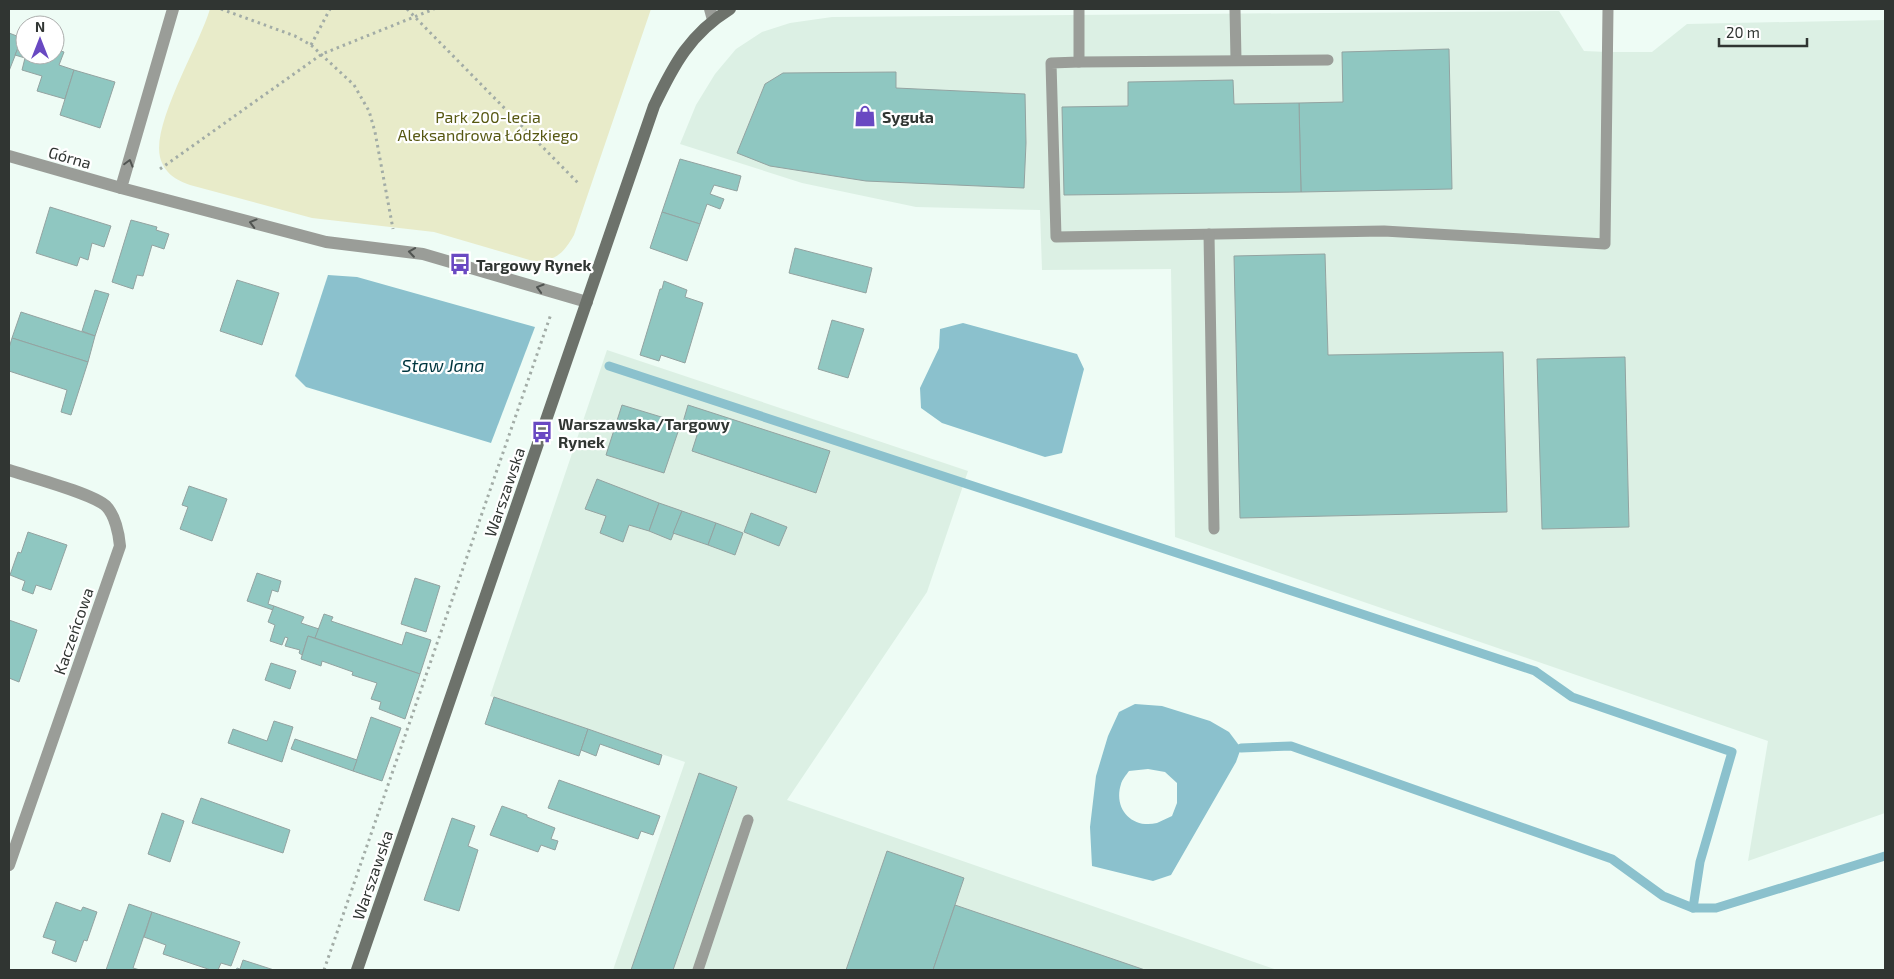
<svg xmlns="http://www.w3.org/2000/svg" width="1894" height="979" font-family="'Exo 2',sans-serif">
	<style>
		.built { fill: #dcf0e4 }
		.green { fill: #e8ebc9 }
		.water { fill: #8bc1cd; fill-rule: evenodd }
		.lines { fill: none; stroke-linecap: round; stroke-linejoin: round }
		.stream { stroke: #8bc1cd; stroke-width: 9 }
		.building { fill: #8fc7c1; stroke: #93a3a1 }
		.path { stroke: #a2aca6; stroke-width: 3; stroke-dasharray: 2.5 4; stroke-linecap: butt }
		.service { stroke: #9a9d98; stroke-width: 11 }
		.minor { stroke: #9a9d98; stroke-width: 12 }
		.tertiary { stroke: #9a9d98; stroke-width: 12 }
		.secondary { stroke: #6d726b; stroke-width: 12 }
		.oneway { stroke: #505451 }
		.labels { text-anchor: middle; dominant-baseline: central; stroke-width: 4.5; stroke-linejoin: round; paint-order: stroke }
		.park-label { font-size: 16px; fill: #575812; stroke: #fff }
		.poi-label { font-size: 16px; font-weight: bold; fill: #303532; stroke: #fff; text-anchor: start }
		.street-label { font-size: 16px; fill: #303532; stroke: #fff }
		.water-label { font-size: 18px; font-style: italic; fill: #00363f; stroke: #fff }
	</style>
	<rect width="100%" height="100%" fill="#eefcf5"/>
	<g class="built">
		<path d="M1559 11 1584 51 1607 52H1652L1687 24 1885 20V813L1748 861 1768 741 1175 537 1171 269 1042 270 1040 210 916 207 802 183 680 144 696 105 715 74 736 49 762 32 790 23 832 17Z"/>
		<path d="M607 350 968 471 927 592 787 800 1277 970H613L685 762 490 696Z"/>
	</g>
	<path class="green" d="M210 9H651L574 235C563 254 556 261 533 261L434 232 312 218 190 185C176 180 164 173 160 157 152 123 199 46 210 9Z"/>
	<g class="water">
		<path d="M328 275 357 277 535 327 491 443 306 387 295 376Z"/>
		<path d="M963 323 1077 354 1084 369 1062 453 1045 457 942 423 921 408 920 388 939 348 940 329Z"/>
		<path d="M1135 704 1162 706 1210 721 1229 732 1241 748 1236 762 1171 875 1153 881 1092 866 1090 827 1096 776 1108 736 1119 712ZM1148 769 1165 772 1177 783V803L1172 816C1167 818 1162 821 1157 823 1132 829 1113 809 1121 784 1122 780 1126 775 1129 771Z"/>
	</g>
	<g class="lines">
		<g class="stream">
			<path d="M609 366 1535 671 1572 697 1732 752 1700 862 1693 908H1716L1885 856"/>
			<path d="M1241 748 1291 746 1612 859 1663 896 1693 908"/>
		</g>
	</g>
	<g class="building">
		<path d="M9 33 22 38 9 71Z"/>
		<path d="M22 38 25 39V55H55V49L64 52 59 65 74 70 65 99 37 91 42 76 22 70 25 58 15 55Z"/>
		<path d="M1449 49 1452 189 1301 192 1299 103 1343 102 1342 52Z"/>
		<path d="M74 70 115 82 100 128 60 115Z"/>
		<path d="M896 72V88L1025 94 1026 143 1024 188 866 181 770 166 737 153 765 84 783 73Z"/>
		<path d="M1233 80 1234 104 1299 103 1301 192 1064 195 1062 107 1128 106V82Z"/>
		<path d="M680 159 741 176 737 191 714 185 710 194 724 199 720 209 707 204 700 224 662 212Z"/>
		<path d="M50 207 111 226 104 247 92 243 88 260 80 257 77 266 36 253Z"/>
		<path d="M662 212 700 224 687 261 650 248Z"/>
		<path d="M131 220 157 227 156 230 169 234 164 249 152 245 143 276 137 275 133 289 112 282Z"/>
		<path d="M795 248 872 268 866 293 789 273Z"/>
		<path d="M1325 254 1328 355 1503 352 1507 512 1240 518 1234 256Z"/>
		<path d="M237 280 279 293 262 345 220 331Z"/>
		<path d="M664 281 687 290 685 297 703 303 685 363 661 355 659 361 640 355 660 289H662Z"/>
		<path d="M95 290 109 294 95 336 82 331Z"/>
		<path d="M21 312 95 336 88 362 12 338Z"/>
		<path d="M832 320 864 329 848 378 818 369Z"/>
		<path d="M12 338 88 362 71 415 61 412 67 390 9 371V348Z"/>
		<path d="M1625 357 1629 527 1542 529 1537 359Z"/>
		<path d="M622 405 681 423 664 473 606 455Z"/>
		<path d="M688 405 830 451 816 493 692 451 700 426 683 422Z"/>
		<path d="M597 479 659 503 649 531 629 525 623 542 600 533 606 516 585 509Z"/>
		<path d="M189 486 227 499 212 541 180 529 188 507 182 505Z"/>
		<path d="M659 503 682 511 671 540 649 531Z"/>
		<path d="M682 511 716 523 708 545 673 533Z"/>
		<path d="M751 513 787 527 779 546 744 532Z"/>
		<path d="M716 523 743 533 735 555 708 545Z"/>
		<path d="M28 532 67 545 51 590 36 585 33 594 22 590 25 581 10 575 18 552 21 553Z"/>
		<path d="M257 573 281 581 278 592 272 590 268 604 274 606 273 610 247 601Z"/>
		<path d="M415 578 440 586 426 632 401 624Z"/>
		<path d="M274 606 304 617 301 623 319 629 315 638 308 636 302 655 299 653 300 650 285 646 288 638 285 637 282 645 270 641 275 625 268 622Z"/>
		<path d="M324 614 333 617 331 621 402 645 406 632 431 640 420 674 315 638Z"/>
		<path d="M9 620 37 630 19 682 9 678Z"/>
		<path d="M308 636 420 674 405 719 379 709 381 702 371 699 377 683 352 675 353 672 322 661 321 666 301 659Z"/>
		<path d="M271 663 296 671 290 689 265 680Z"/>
		<path d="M494 697 588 729 579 756 485 724Z"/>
		<path d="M371 717 401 728 382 781 353 771Z"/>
		<path d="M274 721 293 727 282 762 228 743 233 729 267 741Z"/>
		<path d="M588 729 662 755 659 765 600 744 596 756 581 750Z"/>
		<path d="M295 739 357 760 353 771 291 749Z"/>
		<path d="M699 773 737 787 673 970H631Z"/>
		<path d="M559 780 660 816 653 835 641 831 638 839 548 808Z"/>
		<path d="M201 798 290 830 283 853 192 823Z"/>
		<path d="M502 806 527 815V817L555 828 551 839 558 841 555 850 541 845 538 852 490 835Z"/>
		<path d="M162 813 184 821 170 862 148 854Z"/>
		<path d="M452 818 475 826 468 846 478 850 459 911 424 900Z"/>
		<path d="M887 851 964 878 933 970H846Z"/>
		<path d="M56 902 81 911 83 907 97 912 87 941 84 940 76 962 52 953 56 941 43 937Z"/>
		<path d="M129 904 152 912 133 968 140 970H106Z"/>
		<path d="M955 905 1145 970H933Z"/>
		<path d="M152 912 240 942 231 966 221 963 218 970H211L163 954 166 945 144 937Z"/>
		<path d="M243 960 274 970H236L237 968 240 969Z"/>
	</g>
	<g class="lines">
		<g class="path">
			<path d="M221 9 295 36 311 45 354 85 369 111 375 132 393 229"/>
			<path d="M407 9 579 184"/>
			<path d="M311 45 330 9"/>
			<path d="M160 169 322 54 434 9"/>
			<path d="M559 271V262"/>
			<path d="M324 970 551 314"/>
		</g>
		<g class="service">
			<path d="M1079 9V62L1051 63 1056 237 1384 231 1605 244 1608 9"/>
			<path d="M1235 9 1236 60"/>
			<path d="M1079 62 1328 60"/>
			<path d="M1209 234 1214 529"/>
			<path d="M698 970 748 820"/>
		</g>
		<g class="minor">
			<path d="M173 9 121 188 326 242 423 254 587 302"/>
			<path d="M9 156 121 188"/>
			<path d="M9 470C30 477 92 493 106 506 115 515 119 534 120 546L9 865"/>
		</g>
		<path class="tertiary" d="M710 9 713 20"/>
		<path class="secondary" d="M357 970 654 106C674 64 690 34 730 9"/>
	</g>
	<defs><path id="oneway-chevron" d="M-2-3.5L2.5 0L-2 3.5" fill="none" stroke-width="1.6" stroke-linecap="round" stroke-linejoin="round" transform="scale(1.25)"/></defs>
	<g class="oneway">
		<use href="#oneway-chevron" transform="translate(129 163) rotate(-74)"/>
		<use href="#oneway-chevron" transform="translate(253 223) rotate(-165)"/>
		<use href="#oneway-chevron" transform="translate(412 252) rotate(-172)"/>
		<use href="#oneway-chevron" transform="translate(540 288) rotate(-163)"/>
	</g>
	<defs>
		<g id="shop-bare" transform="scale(1.725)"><path d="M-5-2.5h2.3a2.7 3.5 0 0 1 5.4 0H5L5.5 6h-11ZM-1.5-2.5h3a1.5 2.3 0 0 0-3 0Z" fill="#6949c2" stroke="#fff" stroke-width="2.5" paint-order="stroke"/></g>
		<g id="bus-bare" transform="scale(1.725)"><path d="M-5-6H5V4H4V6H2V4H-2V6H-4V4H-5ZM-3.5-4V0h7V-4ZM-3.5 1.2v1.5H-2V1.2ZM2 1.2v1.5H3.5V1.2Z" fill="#6949c2" stroke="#fff" stroke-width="2.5" paint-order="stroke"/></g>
	</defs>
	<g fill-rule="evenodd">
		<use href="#shop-bare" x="865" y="116"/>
		<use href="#bus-bare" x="460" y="264"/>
		<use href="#bus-bare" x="542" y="432"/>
	</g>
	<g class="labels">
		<g class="park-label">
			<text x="488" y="116">Park 200-lecia<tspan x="488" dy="18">Aleksandrowa Łódzkiego</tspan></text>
		</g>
		<g class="poi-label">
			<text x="882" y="116">Syguła</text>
			<text x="476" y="264">Targowy Rynek</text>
			<text x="558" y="423">Warszawska/Targowy<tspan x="558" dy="18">Rynek</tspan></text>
		</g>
		<g class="street-label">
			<text transform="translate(70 157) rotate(16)">Górna</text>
			<text transform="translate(504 492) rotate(-71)">Warszawska</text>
			<text transform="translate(73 631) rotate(-71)">Kaczeńcowa</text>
			<text transform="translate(372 875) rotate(-71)">Warszawska</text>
		</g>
		<g class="water-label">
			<text x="443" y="365">Staw Jana</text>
		</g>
	</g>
	<rect width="1894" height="979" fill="none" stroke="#303532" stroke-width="20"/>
	<g transform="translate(40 40)"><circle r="24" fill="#ffffff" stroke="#acaead"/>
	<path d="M0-4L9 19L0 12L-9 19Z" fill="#6949c2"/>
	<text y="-8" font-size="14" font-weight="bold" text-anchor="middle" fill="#303532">N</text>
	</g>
	<path d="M1719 38v8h88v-8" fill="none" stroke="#303532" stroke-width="2.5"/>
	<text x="1726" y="38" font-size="15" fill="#303532" stroke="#ffffff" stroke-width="4" paint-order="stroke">20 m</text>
</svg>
